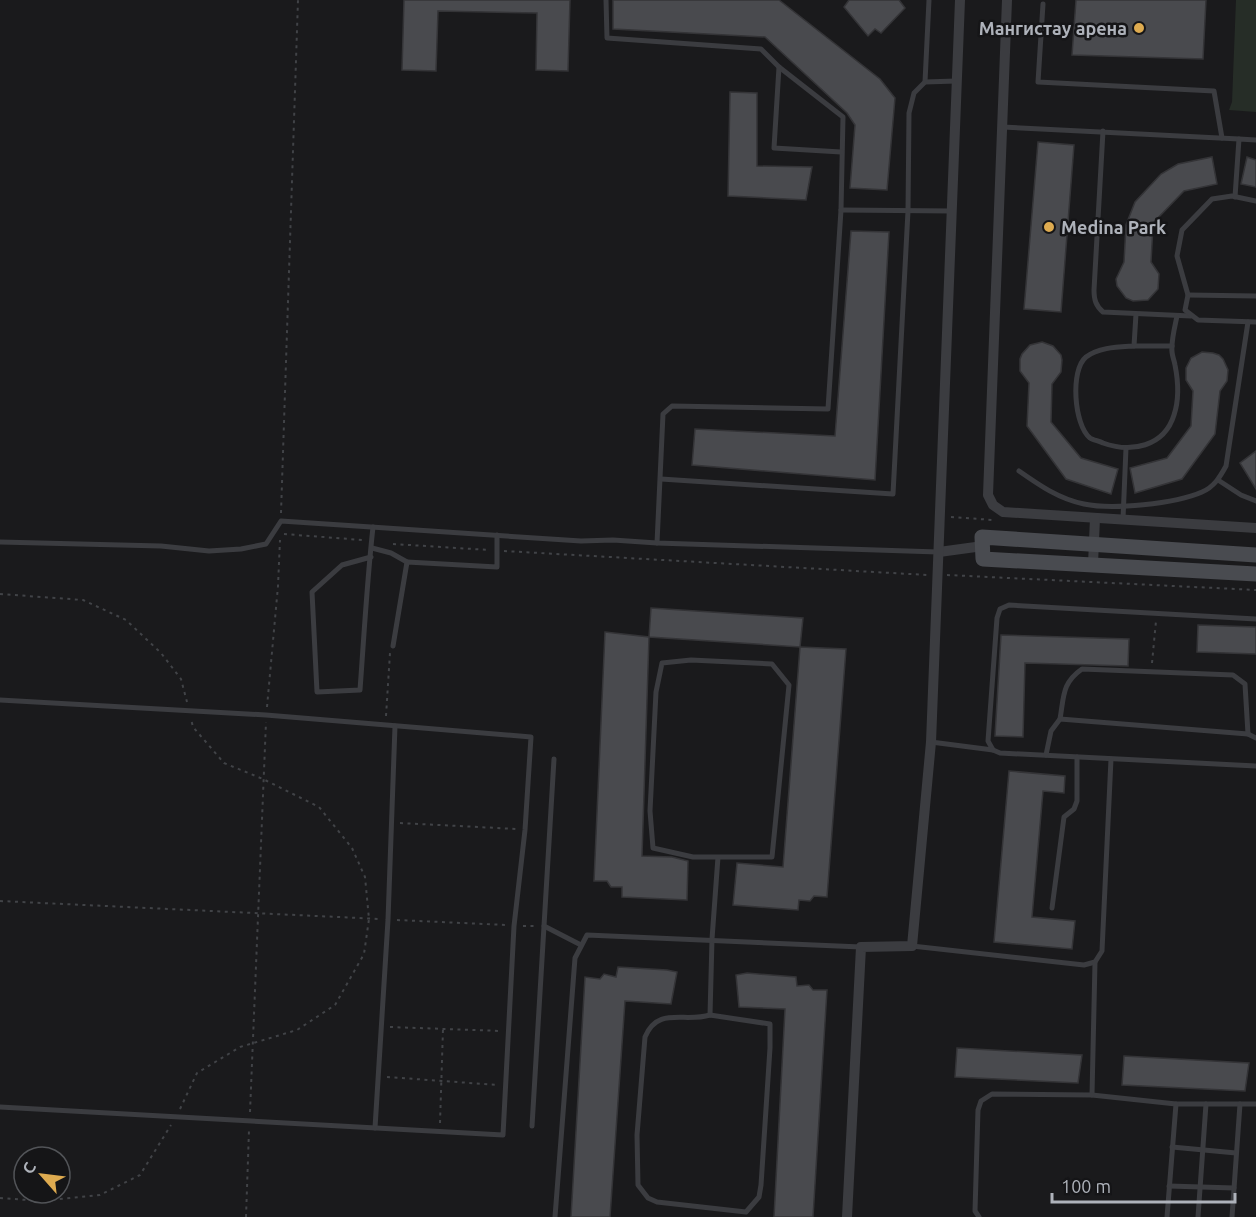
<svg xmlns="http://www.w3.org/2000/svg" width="1256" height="1217" font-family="Ubuntu,sans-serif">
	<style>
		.green { fill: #262d27 }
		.building { fill: #494a4e; stroke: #343437; stroke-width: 1.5 }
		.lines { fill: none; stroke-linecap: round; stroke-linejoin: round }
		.path { stroke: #414347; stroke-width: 2; stroke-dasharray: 3 4.5; stroke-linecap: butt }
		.lane { stroke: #3b3c40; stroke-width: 5 }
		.street { stroke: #3b3c40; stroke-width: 10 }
		.secondary { stroke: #494b50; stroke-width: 15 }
		.poi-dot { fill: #deab50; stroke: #151517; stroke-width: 2 }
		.labels { text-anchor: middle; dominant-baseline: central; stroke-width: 5; stroke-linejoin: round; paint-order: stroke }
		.poi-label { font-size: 18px; font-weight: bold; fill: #aeb2ba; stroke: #151517; text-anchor: end }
	</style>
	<rect width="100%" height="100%" fill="#1a1a1c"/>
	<path class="green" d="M1236 0H1256V112L1229 110 1232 102Z"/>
	<g class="building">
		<path d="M404 0H570L568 71 536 70 537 13 438 11 436 71 402 70Z"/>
		<path d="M613 0H779L880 79 895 98 887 190 850 188 855 125 847 113 765 37 613 29Z"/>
		<path d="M849 0H899L905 8 881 33 875 29 868 36 844 7Z"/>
		<path d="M1076 0H1206L1203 59 1072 55Z"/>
		<path d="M730 92 757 93V166L812 167 806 200 728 196Z"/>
		<path d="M1038 142 1074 145 1061 312 1024 309Z"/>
		<path d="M1212 157 1217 184 1184 191 1155 221 1153 226 1151 262 1159 274 1158 289 1148 300 1133 301 1126 298 1117 286 1116 279 1124 262 1126 225 1135 202 1161 174 1178 164Z"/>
		<path d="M1247 157 1256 160V187L1241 184Z"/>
		<path d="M851 231 889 232 875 480 692 465 695 429 835 436Z"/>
		<path d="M1042 342 1053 346 1061 355 1062 360 1061 372 1052 384 1051 422 1081 458 1118 469 1111 494 1066 479 1027 426 1029 383 1020 371V359L1022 354 1030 345Z"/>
		<path d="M1202 352 1213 353 1219 355 1223 359 1228 370 1227 381 1220 391 1215 434 1182 479 1135 493 1130 468 1167 458 1191 426 1193 391 1186 380V368L1191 358Z"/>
		<path d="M1256 451V489L1240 463Z"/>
		<path d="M651 608 803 618 800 647 649 637Z"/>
		<path d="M1198 625 1256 627V654L1197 652Z"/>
		<path d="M605 632 649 637 642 856 672 857 688 861 687 900 622 897V887H611L607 881H594Z"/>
		<path d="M1001 635 1129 639 1128 666 1025 663 1023 737 995 736Z"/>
		<path d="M800 647 846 649 827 897 814 896 810 901 799 900 798 910 733 905 737 863 783 867Z"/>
		<path d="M1009 771 1065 776 1064 793 1043 791 1032 917 1075 921 1072 949 994 942Z"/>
		<path d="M618 967 667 970 677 972 671 1004 625 1001 610 1217H571L585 977 600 979 604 974 616 977Z"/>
		<path d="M747 973 796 977 797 986 809 985 813 990H827L813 1217H774L785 1009 739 1007 736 975Z"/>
		<path d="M957 1048 1082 1055 1078 1083 955 1077Z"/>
		<path d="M1124 1056 1249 1063 1245 1091 1122 1085Z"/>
	</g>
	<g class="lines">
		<g class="path">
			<path d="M281 513 298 0"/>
			<path d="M951 517 993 520"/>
			<path d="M284 534 362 540"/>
			<path d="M393 544 489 550"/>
			<path d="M504 551 927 575"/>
			<path d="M947 575 1256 590"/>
			<path d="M0 594 83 600 126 620 161 653 181 679 187 702"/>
			<path d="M1152 663 1156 621"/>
			<path d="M267 707 278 586 280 540"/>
			<path d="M386 716 390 653"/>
			<path d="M400 823 517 829"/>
			<path d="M0 901 380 919"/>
			<path d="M397 920 506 925"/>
			<path d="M523 926H536"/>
			<path d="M390 1027 501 1031"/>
			<path d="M387 1077 498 1085"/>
			<path d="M180 1109 197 1073 240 1047 297 1030 335 1005 364 954 369 919 365 877 352 848 319 807 263 779 224 763 193 727 191 719"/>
			<path d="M250 1112 266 722"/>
			<path d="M440 1123 443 1029"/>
			<path d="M0 1198 41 1201 100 1195 140 1175 171 1125"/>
			<path d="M246 1217 249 1130"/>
		</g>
		<g class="lane">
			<path d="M606 0 607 38 761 49 779 67 843 117 841 210 828 409 672 406 663 414 657 543"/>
			<path d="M1043 4 1038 82 1214 91 1222 138"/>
			<path d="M779 67 774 148 841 152"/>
			<path d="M925 82 929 0"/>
			<path d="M1002 127 1239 139"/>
			<path d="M1103 131 1094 290C1094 300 1096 306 1103 312L1191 316"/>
			<path d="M1235 197 1239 139 1256 140"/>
			<path d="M1256 201 1232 196 1212 199 1182 230 1177 256 1188 295 1185 310 1198 320 1256 322"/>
			<path d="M841 210 952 211"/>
			<path d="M1188 295 1256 296"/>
			<path d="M1136 314 1134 346C1119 347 1099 347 1086 357 1070 370 1074 425 1090 438 1093 440 1099 441 1103 443 1131 453 1164 447 1174 415 1179 400 1178 380 1175 365 1174 359 1171 354 1172 347 1172 337 1175 326 1177 316"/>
			<path d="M1134 346H1172"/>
			<path d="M1019 471C1039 485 1059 499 1084 504 1112 510 1175 504 1202 492 1214 487 1220 477 1226 466L1248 322"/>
			<path d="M661 479 893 494 908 211 909 113 914 93 925 82 956 81"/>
			<path d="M1218 480 1241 495 1256 501"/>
			<path d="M1123 519 1126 448"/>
			<path d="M0 542 161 546 209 551 241 549 266 544 281 521 581 541 613 540 657 543 938 552"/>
			<path d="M372 548 391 553 407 562"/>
			<path d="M371 557 342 565 312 592 317 692 360 690C364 636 367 581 373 527"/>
			<path d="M1256 619 1009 605 1000 609 997 618 988 741 993 750 1000 753 1256 766"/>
			<path d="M393 646 407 562 497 567V535"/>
			<path d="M0 700 266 715 531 737 525 830 514 926 503 1135 0 1107"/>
			<path d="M1060 719C1064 696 1062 683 1082 669L1233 675 1245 684 1248 734"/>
			<path d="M931 742 993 750"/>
			<path d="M1046 755 1051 731 1060 719 1248 734 1256 738"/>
			<path d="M554 759 544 926 581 945"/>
			<path d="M1052 908 1064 817 1074 809 1077 801V757"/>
			<path d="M912 946 1084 965 1095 962 1102 951 1111 759"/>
			<path d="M1095 962 1092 1095 1176 1104H1256"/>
			<path d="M710 1015 712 939 718 857H772L789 685 772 664 691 660 662 663 656 692 650 811 653 848 693 857H718"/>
			<path d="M710 1015 770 1024V1048L761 1185 759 1197 746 1212 657 1202 648 1198 638 1185 637 1135 645 1037C658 1006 684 1023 710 1015Z"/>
			<path d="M532 1126 544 926"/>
			<path d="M375 1128 388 920 395 726"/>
			<path d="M1172 1147 1236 1153"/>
			<path d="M1169 1186 1234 1188"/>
			<path d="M555 1217 575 958 587 935 861 947"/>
			<path d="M979 1217 975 1211 978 1110 981 1101 992 1094 1092 1095"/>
			<path d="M1167 1217 1176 1104"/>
			<path d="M1198 1217 1206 1104"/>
			<path d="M1232 1217 1240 1104"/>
		</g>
		<g class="street">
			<path d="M1007 0 988 495 993 505 1003 512 1256 528"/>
			<path d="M939 552 983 546"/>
			<path d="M1093 564 1095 518"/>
			<path d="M847 1217 861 947 912 946 931 742 960 0"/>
		</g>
		<path class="secondary" d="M1256 555 982 537 983 559 1256 574"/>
	</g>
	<g class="poi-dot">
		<circle cx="1139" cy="28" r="6"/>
		<circle cx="1049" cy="227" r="6"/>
	</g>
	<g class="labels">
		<g class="poi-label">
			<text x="1127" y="28">Мангистау арена</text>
			<text x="1061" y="227" text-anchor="start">Medina Park</text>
		</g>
	</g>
	<g transform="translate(42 1175) rotate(298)"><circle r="28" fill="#151517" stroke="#525458" stroke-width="1.5"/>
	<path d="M0-4.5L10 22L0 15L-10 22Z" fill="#deab50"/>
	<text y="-9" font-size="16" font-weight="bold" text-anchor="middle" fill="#aeb2ba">С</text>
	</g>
	<path d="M1052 1193v9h183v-9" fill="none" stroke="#aeb2ba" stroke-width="3"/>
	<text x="1061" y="1193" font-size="18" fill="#aeb2ba" stroke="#151517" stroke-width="4.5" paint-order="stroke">100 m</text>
</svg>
